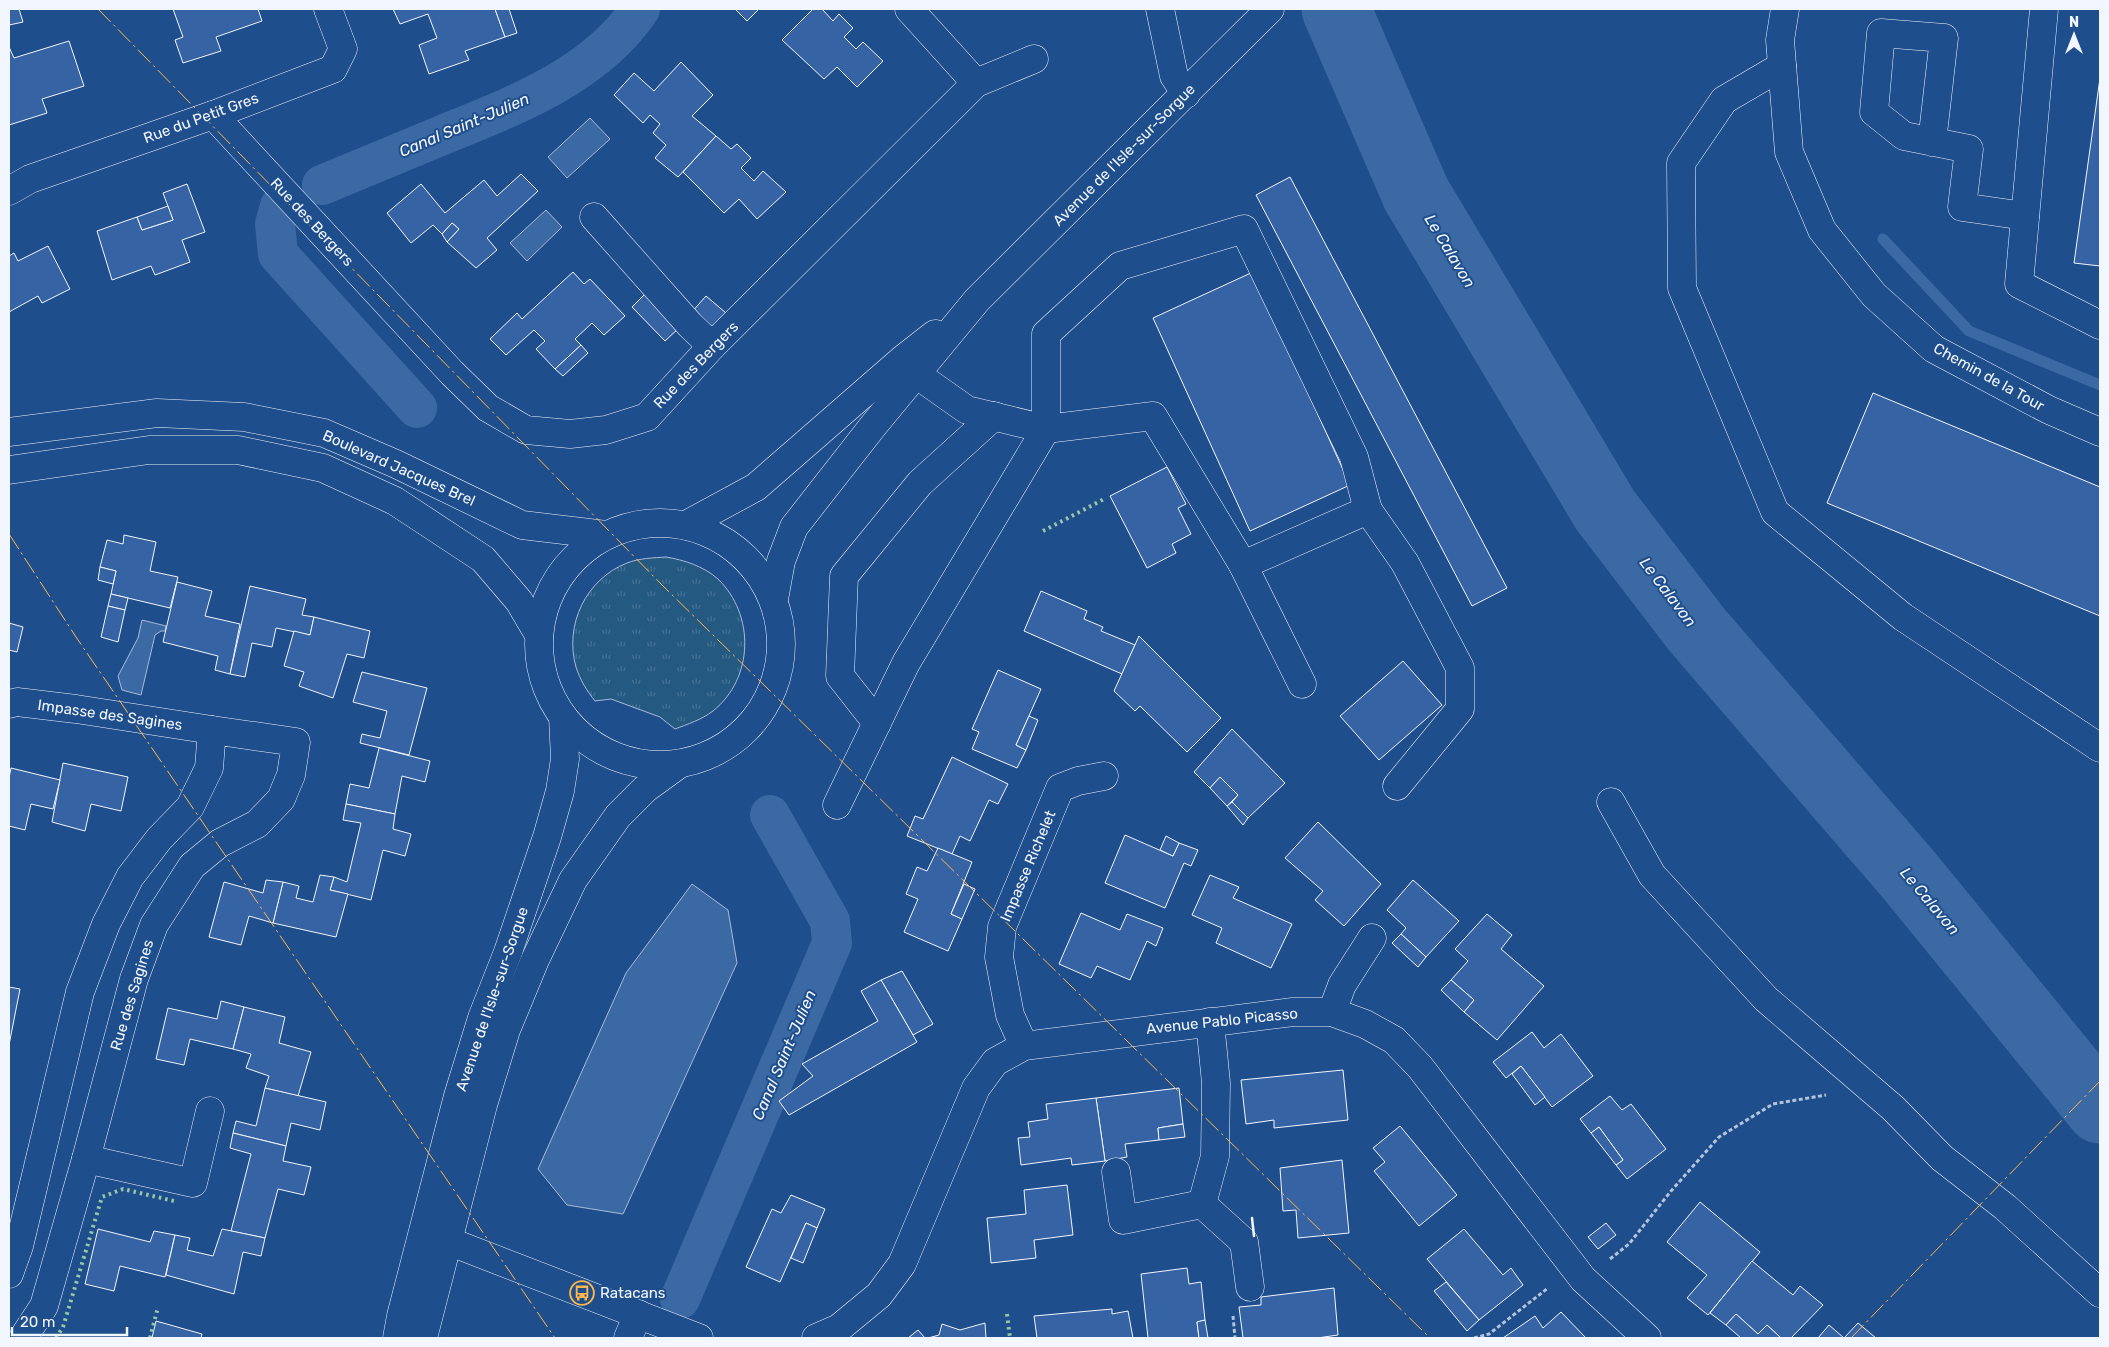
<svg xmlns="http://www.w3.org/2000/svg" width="2109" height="1347" font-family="Rubik,sans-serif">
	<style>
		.grass { fill: url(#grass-tufts); stroke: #a8bbd7 }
		.water { fill: #3b69a3; stroke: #a8bbd7 }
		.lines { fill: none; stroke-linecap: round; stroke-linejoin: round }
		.stream { stroke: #3b69a3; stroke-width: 11 }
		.canal { stroke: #3b69a3; stroke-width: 40 }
		.river { stroke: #3b69a3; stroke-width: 69 }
		.building { fill: #3563a3; stroke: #f2f6ff }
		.minor-casing { stroke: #f2f6ff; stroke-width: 29 }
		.major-casing { stroke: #f2f6ff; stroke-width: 29 }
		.path { stroke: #b3c4dc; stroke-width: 3; stroke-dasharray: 4 2.5; stroke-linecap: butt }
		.minor { stroke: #1f4e8c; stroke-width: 28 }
		.major { stroke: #1f4e8c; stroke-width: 28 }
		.hedge { stroke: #97c8a6; stroke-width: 4; stroke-dasharray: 2.5 4; stroke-linecap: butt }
		.wall { stroke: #f2f6ff; stroke-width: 2.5 }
		.power { stroke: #ffb74d; stroke-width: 1; stroke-dasharray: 18 4 2.5 4; stroke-linecap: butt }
		.labels { text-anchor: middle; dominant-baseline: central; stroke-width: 4; stroke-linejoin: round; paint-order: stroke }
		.street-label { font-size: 15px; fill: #f2f6ff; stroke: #1f4e8c }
		.poi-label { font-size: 15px; fill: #f2f6ff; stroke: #1f4e8c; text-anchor: start }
		.water-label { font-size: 16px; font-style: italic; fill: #f2f6ff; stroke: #1f4e8c }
	</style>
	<defs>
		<pattern id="grass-tufts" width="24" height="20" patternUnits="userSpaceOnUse" patternTransform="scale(1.25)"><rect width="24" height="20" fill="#245a82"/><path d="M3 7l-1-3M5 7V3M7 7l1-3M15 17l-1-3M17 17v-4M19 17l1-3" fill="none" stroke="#447295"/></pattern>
	</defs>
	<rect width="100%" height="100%" fill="#1f4e8c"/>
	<path class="grass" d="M666 557C684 560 703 566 718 579 755 615 754 678 713 711 701 720 688 724 675 729L660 717 611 699 595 701C587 691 580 680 576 667 564 625 586 579 627 563 640 558 653 558 666 557Z"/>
	<g class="water">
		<path d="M590 118 610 139 567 178 548 157Z"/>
		<path d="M546 210 562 227 527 261 510 243Z"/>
		<path d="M142 620 166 626 165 631H161L155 635 141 695 122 690 118 676 138 638Z"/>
		<path d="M692 884 728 910 737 963 623 1214 567 1205 538 1169 626 973Z"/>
	</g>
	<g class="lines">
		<path class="stream" d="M1883 239 1969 331 2100 385"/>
		<g class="canal">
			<path d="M322 185C363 168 404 151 445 134 516 105 596 75 640 9"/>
			<path d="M280 206 275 224 278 254 417 408"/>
			<path d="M680 1299 832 943 830 921 770 815"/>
		</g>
		<path class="river" d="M1336 9 1416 194 1605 510 1697 630 1908 874 2100 1109"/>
	</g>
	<g class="building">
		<path d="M9 9H19L23 22 9 25Z"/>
		<path d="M173 9H258L262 21 216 37 221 51 183 63 175 40 183 37Z"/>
		<path d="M393 9H495L505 37 465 51 469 60 429 74 419 45 437 38 428 14 400 24Z"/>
		<path d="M495 9H509L517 33 505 37Z"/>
		<path d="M735 9H759L747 21Z"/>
		<path d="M813 9H822L833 21 839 14 853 28 844 37 856 49 863 42 883 61 857 87 837 67 824 79 782 40Z"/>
		<path d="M69 41 84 86 42 99 47 113 9 125V47L14 58Z"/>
		<path d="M681 62 713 95 692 116 716 136 678 177 655 158 666 145 653 133 660 124 650 115 643 123 614 95 634 73 654 91Z"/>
		<path d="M2100 78V266L2074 263Z"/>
		<path d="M716 136 731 149 737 144 751 158 741 168 754 181 763 171 786 192 757 219 739 199 724 213 683 172Z"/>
		<path d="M521 174 538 191 487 238 497 250 476 268 447 242 459 229 452 223 442 234 433 225 411 243 387 213 421 184 445 213 484 180 497 196Z"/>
		<path d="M1290 177 1507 588 1472 606 1256 195Z"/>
		<path d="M187 184 205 232 182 240 190 262 155 275 151 266 112 280 97 231 137 217 142 230 173 220 163 193Z"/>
		<path d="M168 206 173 220 142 230 137 217Z"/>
		<path d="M452 223 459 229 447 242 442 234Z"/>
		<path d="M48 246 70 289 42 303 38 296 9 312V256L14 253 18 261Z"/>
		<path d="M573 272 584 284 590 279 625 316 604 335 592 323 575 339 581 345 555 369 536 349 545 341 534 330 506 355 490 339 517 313 522 319Z"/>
		<path d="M1253 272 1350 485 1250 531 1153 318Z"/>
		<path d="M647 292 680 327 665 341 632 307Z"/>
		<path d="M706 296 726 313 710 330 691 313Z"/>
		<path d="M581 345 588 353 563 376 555 369Z"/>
		<path d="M1873 393 2100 487V616L1827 503Z"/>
		<path d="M1167 467 1186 504 1178 508 1191 534 1172 544 1176 553 1147 568 1110 496Z"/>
		<path d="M124 535 156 542 150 571 178 577 170 608 111 594 116 571 100 567 107 540 123 544Z"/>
		<path d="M100 567 116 571 113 584 98 580Z"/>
		<path d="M177 582 212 591 205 616 240 624 230 674 215 670 218 656 163 642Z"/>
		<path d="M250 586 306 599 302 615 314 617 310 635 276 628 272 647 252 643 245 677 230 674Z"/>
		<path d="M1041 591 1087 611 1084 619 1103 627 1101 631 1135 645 1122 674 1024 631Z"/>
		<path d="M111 594 128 598 125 610 108 606Z"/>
		<path d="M108 606 125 610 118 642 101 637Z"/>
		<path d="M314 617 370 631 364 658 347 654 333 698 299 686 304 672 284 666 294 631 310 635Z"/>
		<path d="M9 623 23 627 17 652 9 650Z"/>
		<path d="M1139 636 1221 718 1187 752 1140 706 1135 711 1114 691Z"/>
		<path d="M1403 661 1442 705 1379 760 1340 716Z"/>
		<path d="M998 670 1041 689 1016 745 1026 750 1017 768 972 749 979 732 972 729Z"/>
		<path d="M362 672 427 688 409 755 360 743 362 734 380 738 387 711 353 702Z"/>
		<path d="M1029 716 1038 720 1026 750 1016 745Z"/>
		<path d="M1232 729 1285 783 1248 818 1232 802 1238 795 1220 777 1210 788 1194 772Z"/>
		<path d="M379 748 430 761 425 782 402 776 395 814 346 804 350 784 369 788Z"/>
		<path d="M952 757 1008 784 998 804 989 800 970 841 960 836 952 854 907 836 915 816 923 819Z"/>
		<path d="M63 763 128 777 121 811 91 804 85 831 52 822Z"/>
		<path d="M11 768 60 780 53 809 31 804 25 830 9 826V778Z"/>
		<path d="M1220 777 1238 795 1227 806 1210 788Z"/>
		<path d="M1232 802 1248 818 1243 825 1227 806Z"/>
		<path d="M346 804 395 814 393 829 411 834 405 856 383 850 371 900 330 890 334 877 347 882 361 823 343 820Z"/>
		<path d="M1318 822 1381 884 1344 926 1315 900 1323 891 1285 858Z"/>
		<path d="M1125 835 1173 856 1179 843 1198 850 1191 866 1184 863 1165 908 1105 883Z"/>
		<path d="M1166 836 1179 843 1173 856 1160 850Z"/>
		<path d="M938 848 972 862 951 914 962 919 948 951 904 932 918 899 906 894 917 867 927 871Z"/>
		<path d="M320 875 334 877 330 890 348 894 336 937 273 923 283 882 299 886 296 898 313 902Z"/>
		<path d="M1210 875 1239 887 1233 898 1292 924 1271 968 1216 943 1222 928 1192 915Z"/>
		<path d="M266 880 283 882 273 923 249 916 241 945 209 937 224 882 263 893Z"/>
		<path d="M1413 880 1459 921 1426 957 1401 934 1406 928 1387 910Z"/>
		<path d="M964 884 975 889 962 919 951 914Z"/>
		<path d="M1081 913 1120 930 1127 914 1163 928 1156 946 1147 941 1130 980 1097 966 1091 978 1059 964Z"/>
		<path d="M1487 914 1512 935 1501 949 1544 986 1497 1040 1464 1012 1474 1000 1451 980 1468 961 1455 949Z"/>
		<path d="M1401 934 1426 957 1418 967 1392 943Z"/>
		<path d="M902 971 933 1024 913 1035 881 980Z"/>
		<path d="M881 980 917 1042 789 1115 779 1101 813 1076 802 1064 878 1021 861 991Z"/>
		<path d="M1451 980 1474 1000 1464 1012 1441 990Z"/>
		<path d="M9 987 20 989 9 1045Z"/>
		<path d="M221 1001 244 1007 233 1049 190 1039 184 1065 156 1059 168 1008 217 1019Z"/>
		<path d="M244 1007 285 1017 279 1043 311 1052 298 1096 265 1088 269 1076 246 1068 251 1054 233 1049Z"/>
		<path d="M1532 1032 1544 1048 1561 1034 1593 1076 1552 1107 1521 1066 1506 1078 1493 1062Z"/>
		<path d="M1521 1066 1545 1097 1535 1105 1512 1074Z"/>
		<path d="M1343 1070 1348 1120 1274 1128V1120L1246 1124 1241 1080Z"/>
		<path d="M265 1088 326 1102 320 1130 291 1123 286 1146 233 1133 236 1121 256 1126Z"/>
		<path d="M1179 1088 1183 1124 1158 1128 1159 1140 1125 1144 1127 1157 1105 1161 1096 1098Z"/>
		<path d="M1610 1096 1622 1110 1631 1104 1666 1149 1627 1179 1616 1165 1623 1160 1599 1127 1591 1133 1580 1119Z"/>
		<path d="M1096 1098 1105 1161 1072 1165 1071 1158 1021 1165 1018 1138 1030 1137 1028 1122 1048 1119 1046 1104Z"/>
		<path d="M1183 1124 1185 1137 1159 1140 1158 1128Z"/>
		<path d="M1400 1126 1457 1195 1419 1226 1374 1171 1385 1162 1373 1148Z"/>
		<path d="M1599 1127 1623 1160 1616 1165 1591 1133Z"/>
		<path d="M233 1133 286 1146 283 1161 311 1167 304 1195 278 1189 265 1238 231 1231 251 1154 230 1148Z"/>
		<path d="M1342 1160 1349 1233 1298 1238 1296 1210 1283 1211 1280 1168Z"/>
		<path d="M1067 1185 1073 1235 1034 1240 1036 1258 991 1263 987 1218 1026 1214 1024 1190Z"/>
		<path d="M791 1195 825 1209 817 1228 806 1223 780 1282 746 1267 772 1209 781 1213Z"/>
		<path d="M1700 1202 1760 1252 1708 1315 1687 1298 1707 1275 1667 1242Z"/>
		<path d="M806 1223 817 1228 803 1263 791 1258Z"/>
		<path d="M1606 1223 1616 1235 1598 1249 1588 1237Z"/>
		<path d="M98 1229 150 1242 154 1231 175 1235 165 1277 120 1266 114 1291 85 1284Z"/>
		<path d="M222 1229 265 1238 261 1256 243 1252 234 1294 166 1275 175 1235 190 1238 187 1250 213 1256Z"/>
		<path d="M1464 1229 1503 1275 1511 1268 1523 1285 1479 1320 1427 1259Z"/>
		<path d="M1752 1261 1793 1295 1800 1286 1823 1305 1791 1338H1781L1767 1325 1758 1334 1736 1314 1726 1325 1710 1313Z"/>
		<path d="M1187 1268 1189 1284 1201 1282 1205 1320 1197 1322 1199 1338H1148L1141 1274Z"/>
		<path d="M1446 1282 1479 1320 1467 1331 1434 1291Z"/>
		<path d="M1334 1288 1338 1335 1317 1338H1243L1239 1307 1261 1305V1297Z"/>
		<path d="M1112 1309V1314L1128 1311 1133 1338H1037L1034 1316Z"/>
		<path d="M1561 1312 1586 1338H1503L1535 1316 1543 1328Z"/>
		<path d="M1736 1314 1758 1334 1767 1325 1781 1338H1741L1726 1325Z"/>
		<path d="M1205 1320 1208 1338H1199L1197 1322Z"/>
		<path d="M156 1321 202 1334 201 1338H152Z"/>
		<path d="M985 1323 986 1338H928L939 1335 942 1324 960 1330Z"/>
		<path d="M1858 1323 1876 1338H1818L1829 1325 1844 1338Z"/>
		<path d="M918 1330 925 1338H908Z"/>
	</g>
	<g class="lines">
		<g class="minor-casing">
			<g id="minor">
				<path d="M909 9 976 83"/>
				<path d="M1160 9 1174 76 1186 94"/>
				<path d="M1785 9 1780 40 1789 152 1822 230 1874 295 1934 349 2049 410 2100 432"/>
				<path d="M2044 9 2019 284 2100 325"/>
				<path d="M1782 66 1724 100 1681 163 1682 288 1775 512 1903 617 2100 748"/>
				<path d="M213 115 452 373 488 408 526 430 570 434 606 430 647 417 712 346 976 83 1034 59"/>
				<path d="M1932 142 1944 38 1881 33 1874 112 1904 136 1969 149 1962 207 2025 216"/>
				<path d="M9 191 30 179 213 115 333 69 343 49 328 9"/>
				<path d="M594 217 690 325 712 346"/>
				<path d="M1243 565 1368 510 1405 563 1460 668V709L1397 786"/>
				<path d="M1302 684 1243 565 1153 416 1046 429V334L1120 266 1244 229 1354 457 1368 510"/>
				<path d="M9 704 17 702 76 709 212 730"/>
				<path d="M877 723 840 676 844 576 920 483 994 416"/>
				<path d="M1611 802 1652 875 1766 999 1893 1108 1942 1158 2005 1207 2100 1293"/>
				<path d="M837 805 906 663 1046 429 967 410 916 374"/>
				<path d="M1332 1012 1342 985 1372 938"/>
				<path d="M1024 1046 1010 1015 999 957 1002 927 1060 788 1078 781 1104 776"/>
				<path d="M86 1159 193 1183 210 1111"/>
				<path d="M1116 1172 1123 1220 1202 1204"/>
				<path d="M1202 1204 1215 1156 1216 1083 1210 1022"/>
				<path d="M1202 1204 1244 1242 1250 1287"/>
				<path d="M448 1241 699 1338"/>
				<path d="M9 1274 19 1246 80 992 106 924 130 877 159 839 190 807 209 768 212 730 296 742 291 775 281 799 257 824 220 843 192 866 154 925 134 979 86 1159 44 1306 23 1338"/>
				<path d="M628 1338 638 1314"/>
				<path d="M816 1338 839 1328 879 1295 902 1264 976 1088 995 1062 1024 1046 1293 1012H1332L1365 1024 1394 1040 1420 1067 1583 1279 1647 1338"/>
			</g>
		</g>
		<g class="major-casing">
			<g id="major">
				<path d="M9 432 157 413 244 417 324 433 396 464 522 525 606 535"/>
				<path d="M9 470 149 450H238L323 468 395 501 483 559 519 601 539 635"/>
				<circle cx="660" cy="644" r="121"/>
				<path d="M686 525 756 487 903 359 935 334"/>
				<path d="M774 599 781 561 794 527 873 426 977 300 1270 9"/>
				<path d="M397 1338 401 1316 458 1096 482 1018 508 952 547 837 560 791 565 759 563 717"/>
				<path d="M423 1338 483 1105 506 1030 535 960 573 880 618 816 645 789 678 765"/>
			</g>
		</g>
		<g class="path">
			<path d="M1610 1259 1629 1244 1671 1191 1719 1137 1773 1104 1826 1095"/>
			<path d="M1233 1316 1235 1338"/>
			<path d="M1474 1338 1489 1334 1548 1288"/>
		</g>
		<use href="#minor" class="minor"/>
		<use href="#major" class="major"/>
		<g class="hedge">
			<path d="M1043 531 1106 498"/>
			<path d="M1007 1314 1010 1338"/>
			<path d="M56 1338 63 1327 102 1197 123 1189 174 1201"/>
			<path d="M150 1338 158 1307"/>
		</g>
		<path class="wall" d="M1252 1218 1254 1236"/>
		<g class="power">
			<path d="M98 9 662 585 1430 1338"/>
			<path d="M9 534 76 637 555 1338"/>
			<path d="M1851 1338 2100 1081"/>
		</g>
	</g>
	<defs>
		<g id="bus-ring" transform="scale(1.25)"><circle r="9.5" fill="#1f4e8c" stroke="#ffb74d" stroke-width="1.5"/><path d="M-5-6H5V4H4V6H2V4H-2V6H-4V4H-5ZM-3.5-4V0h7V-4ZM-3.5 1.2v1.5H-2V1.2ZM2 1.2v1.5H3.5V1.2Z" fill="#ffb74d"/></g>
	</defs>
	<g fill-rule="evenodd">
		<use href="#bus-ring" x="582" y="1293"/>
	</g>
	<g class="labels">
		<g class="street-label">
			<text transform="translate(201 118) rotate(-20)">Rue du Petit Gres</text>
			<text transform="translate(1124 155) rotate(-45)">Avenue de l'Isle-sur-Sorgue</text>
			<text transform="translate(312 222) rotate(47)">Rue des Bergers</text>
			<text transform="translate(696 365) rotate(-46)">Rue des Bergers</text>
			<text transform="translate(1989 377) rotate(29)">Chemin de la Tour</text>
			<text transform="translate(399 468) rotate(24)">Boulevard Jacques Brel</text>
			<text transform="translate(110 715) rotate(8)">Impasse des Sagines</text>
			<text transform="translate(1028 866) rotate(-67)">Impasse Richelet</text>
			<text transform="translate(132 995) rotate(-73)">Rue des Sagines</text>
			<text transform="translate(492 999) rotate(-71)">Avenue de l'Isle-sur-Sorgue</text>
			<text transform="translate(1222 1021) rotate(-6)">Avenue Pablo Picasso</text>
		</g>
		<g class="poi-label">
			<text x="600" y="1293">Ratacans</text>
		</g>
		<g class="water-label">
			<text transform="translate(464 125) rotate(-23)">Canal Saint-Julien</text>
			<text transform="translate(1450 251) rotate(59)">Le Calavon</text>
			<text transform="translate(1668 592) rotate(53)">Le Calavon</text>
			<text transform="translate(1930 901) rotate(50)">Le Calavon</text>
			<text transform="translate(784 1055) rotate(-67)">Canal Saint-Julien</text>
		</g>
	</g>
	<rect width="2109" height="1347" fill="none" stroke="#f2f6ff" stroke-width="20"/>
	<g transform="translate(2074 35)" stroke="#1f4e8c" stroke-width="4" paint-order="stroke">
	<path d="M0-4L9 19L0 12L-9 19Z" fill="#f2f6ff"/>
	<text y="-8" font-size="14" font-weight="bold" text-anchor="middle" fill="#f2f6ff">N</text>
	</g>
	<path d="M12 1327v8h115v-8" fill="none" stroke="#f2f6ff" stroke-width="2.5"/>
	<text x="20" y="1327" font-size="15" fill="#f2f6ff" stroke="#1f4e8c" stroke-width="4" paint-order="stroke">20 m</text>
</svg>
